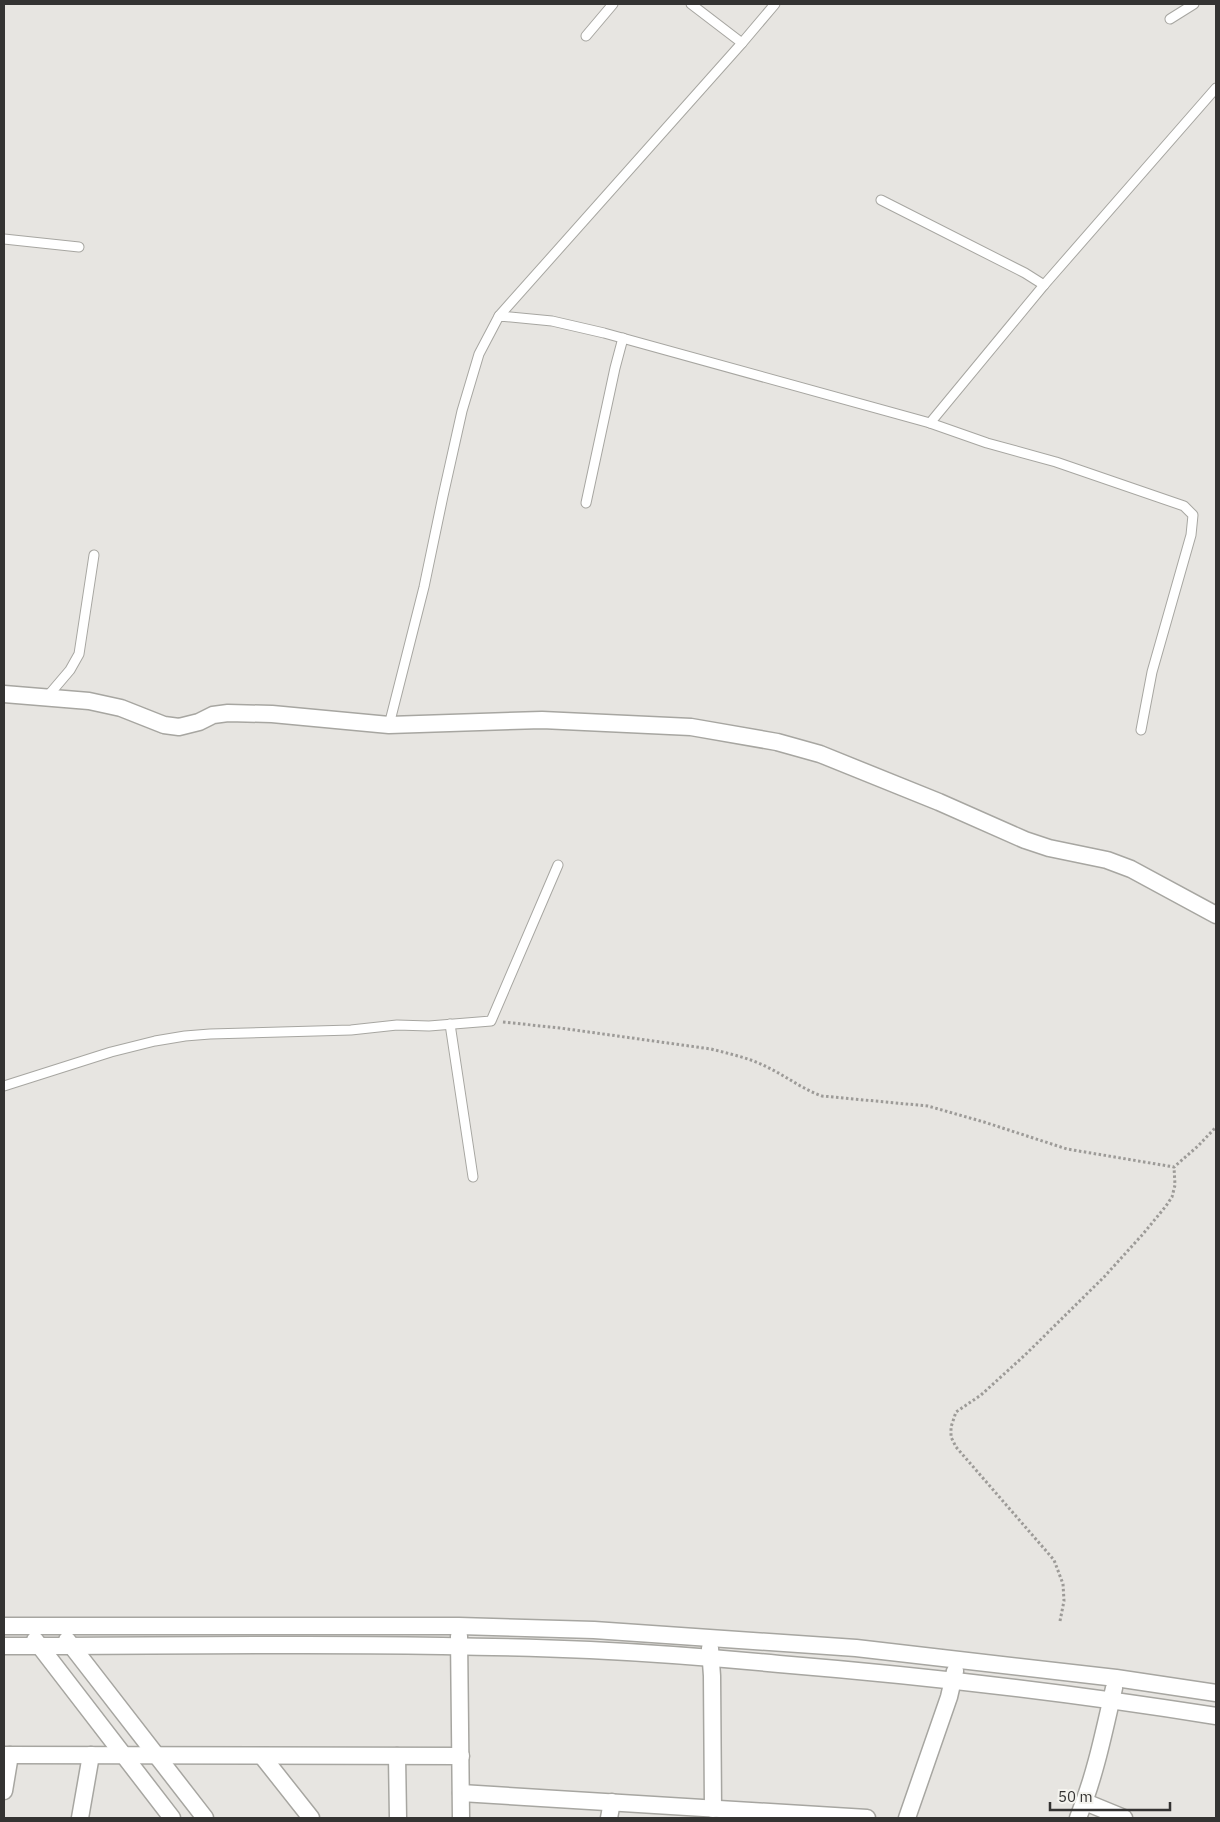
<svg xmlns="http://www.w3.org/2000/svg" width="1220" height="1822" font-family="'IBM Plex Sans',sans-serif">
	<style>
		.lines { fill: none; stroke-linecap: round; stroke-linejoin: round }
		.service-casing { stroke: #a7a6a1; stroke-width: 11 }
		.minor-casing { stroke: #a7a6a1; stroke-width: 19 }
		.path { stroke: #9d9b98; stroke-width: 3; stroke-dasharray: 2.5 2.5; stroke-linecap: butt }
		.service { stroke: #fff; stroke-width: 9 }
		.minor { stroke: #fff; stroke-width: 16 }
	</style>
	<rect width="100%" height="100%" fill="#e7e5e1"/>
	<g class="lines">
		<g class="service-casing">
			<g id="service">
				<path d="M691 4 742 43"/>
				<path d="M1170 19 1194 4"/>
				<path d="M586 36 613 4"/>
				<path d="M881 200 1025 273 1044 285"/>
				<path d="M4 239 79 247"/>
				<path d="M499 316 742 43 775 4"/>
				<path d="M930 423 1044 285 1216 88"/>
				<path d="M586 503 615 368 623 338"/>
				<path d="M47 697 70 670 79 654 94 555"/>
				<path d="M389 725 424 587 443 496 462 411 479 354 499 316 552 321 604 333 930 423 987 443 1056 462 1184 506 1193 515 1191 535 1152 672 1141 730"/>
				<path d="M450 1024 473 1177"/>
				<path d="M4 1086 111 1052 155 1041 185 1036 210 1034 351 1030 397 1025 429 1026 491 1021 558 865"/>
			</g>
		</g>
		<g class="minor-casing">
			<g id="minor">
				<path d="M4 694 89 701 121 708 164 725 179 727 199 722 213 715 228 713 272 714 389 725 542 720 691 727 777 742 820 754 939 802 1025 840 1049 848 1107 860 1131 869 1216 915"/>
				<path d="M4 1626H459L594 1630 856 1648 1116 1678 1216 1693"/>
				<path d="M459 1636 461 1818"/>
				<path d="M35 1640 172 1818"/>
				<path d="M67 1640 205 1818"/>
				<path d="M4 1646C199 1646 395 1642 590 1650 653 1653 717 1658 779 1664 926 1676 1071 1693 1216 1716"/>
				<path d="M710 1648 712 1676 713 1809"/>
				<path d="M4 1755 461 1756"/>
				<path d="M262 1756 311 1818"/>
				<path d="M397 1756 398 1818"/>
				<path d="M4 1791 10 1755"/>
				<path d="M461 1793 867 1818"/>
				<path d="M1085 1802 1124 1818"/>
				<path d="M80 1818 91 1755"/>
				<path d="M609 1818 612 1802"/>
				<path d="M907 1818 949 1697 955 1671"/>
				<path d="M1078 1818C1095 1776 1104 1732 1114 1688"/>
			</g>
		</g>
		<g class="path">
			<path d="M503 1022 560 1028 711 1049C730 1054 750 1058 767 1067 786 1076 802 1089 822 1096L928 1106 984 1122 1067 1149 1174 1167 1198 1146 1216 1127"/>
			<path d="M1060 1621 1064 1601 1063 1584 1054 1560 956 1447 951 1437V1427L956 1412 981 1395 1025 1355 1104 1277 1143 1234 1166 1206 1172 1197 1175 1185 1174 1167"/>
		</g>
		<use href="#service" class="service"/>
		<use href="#minor" class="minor"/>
	</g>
	<rect width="1220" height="1822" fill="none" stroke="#343332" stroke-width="10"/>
	<path d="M1050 1802v8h120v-8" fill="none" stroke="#343332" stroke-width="2.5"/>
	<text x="1058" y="1802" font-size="15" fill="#343332" stroke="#f4f3ee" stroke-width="4" paint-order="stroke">50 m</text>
</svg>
